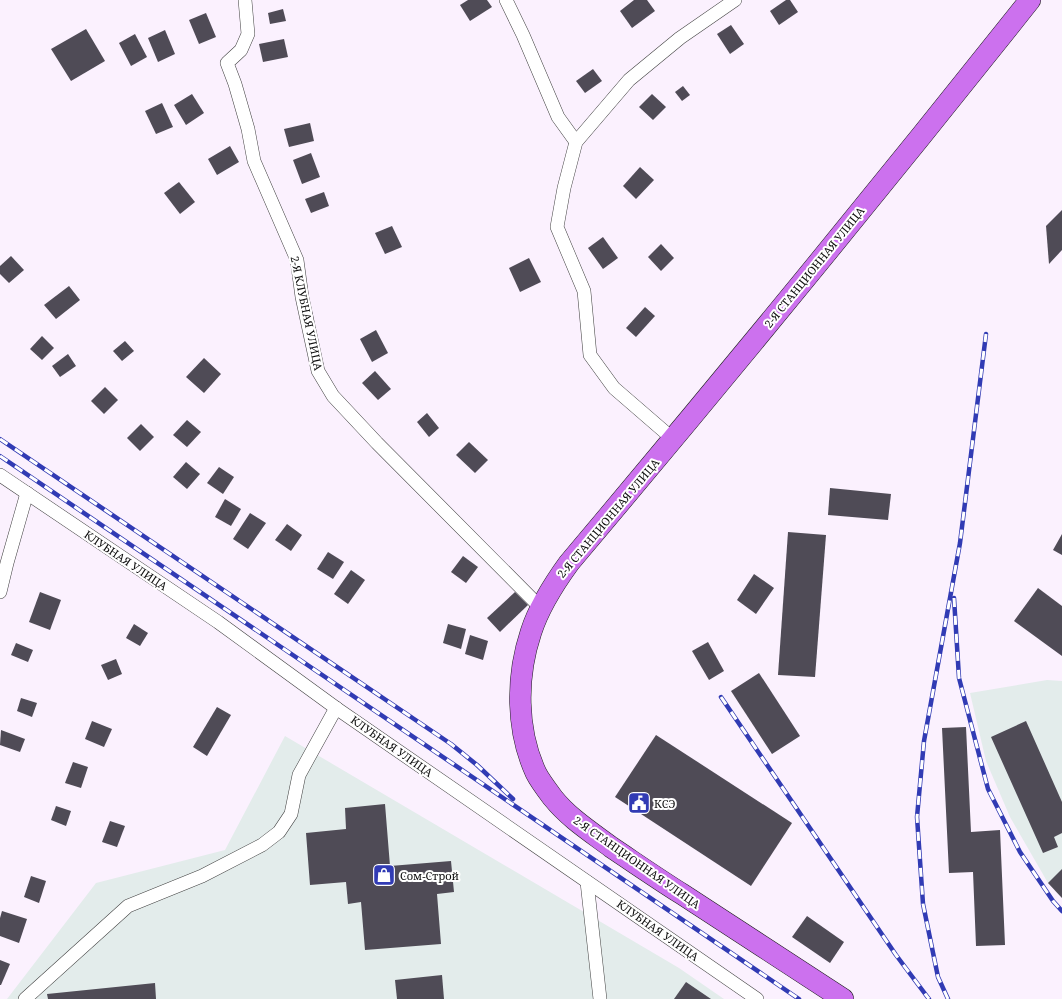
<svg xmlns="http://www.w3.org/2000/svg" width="1062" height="999" font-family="'Noto Serif',serif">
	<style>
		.industrial { fill: #e3eceb }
		.building { fill: #4f4b56 }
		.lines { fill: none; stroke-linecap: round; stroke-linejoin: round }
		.street-casing { stroke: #414141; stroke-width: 14 }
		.primary-casing { stroke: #1f1f1f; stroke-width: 22 }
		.street { stroke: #fff; stroke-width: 13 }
		.primary { stroke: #cc71ee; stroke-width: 21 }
		.rail-casing { stroke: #313bb4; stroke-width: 4.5 }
		.rail { stroke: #fff; stroke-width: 3; stroke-dasharray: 9; stroke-linecap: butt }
		.labels { text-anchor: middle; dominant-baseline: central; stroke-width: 4; stroke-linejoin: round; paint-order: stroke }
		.street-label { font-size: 11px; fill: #0e0e0e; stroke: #fff }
		.poi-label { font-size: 11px; fill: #0e0e0e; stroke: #fff; text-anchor: start }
	</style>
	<rect width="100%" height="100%" fill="#fbf1fe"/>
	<g class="industrial">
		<path d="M1047 680 1062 681V898L1048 883 1010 817 986 761 970 693Z"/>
		<path d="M285 736 679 968 724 999H7L96 883 225 850Z"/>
	</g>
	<g class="building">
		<path d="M468 0H487L492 7 470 21 460 5Z"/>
		<path d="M634 0H647L655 11 632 28 620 11Z"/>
		<path d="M786 0H790L798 12 779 25 770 11Z"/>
		<path d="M283 9 286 21 270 24 268 13Z"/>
		<path d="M206 13 216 37 199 44 189 20Z"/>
		<path d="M731 25 744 44 730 54 717 34Z"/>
		<path d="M86 29 105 61 71 81 51 49Z"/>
		<path d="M165 30 175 54 158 62 148 38Z"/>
		<path d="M135 34 147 57 131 66 119 43Z"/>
		<path d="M284 39 288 57 263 62 259 44Z"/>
		<path d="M593 69 602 81 585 93 576 81Z"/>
		<path d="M683 86 690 95 682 101 675 92Z"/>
		<path d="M192 94 204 113 186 125 174 105Z"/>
		<path d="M652 94 666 107 653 120 639 107Z"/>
		<path d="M162 103 173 127 156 134 145 111Z"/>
		<path d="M310 123 314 141 289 147 284 129Z"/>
		<path d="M230 146 239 162 217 175 208 159Z"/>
		<path d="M311 153 320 177 302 184 293 160Z"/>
		<path d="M640 167 654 180 636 199 623 186Z"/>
		<path d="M179 182 195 202 180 214 164 193Z"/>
		<path d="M324 192 329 206 311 213 305 199Z"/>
		<path d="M1062 210V250L1049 264 1046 226Z"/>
		<path d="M392 226 402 247 385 254 375 233Z"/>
		<path d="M603 237 618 258 603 269 588 248Z"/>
		<path d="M661 244 674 258 661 271 648 257Z"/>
		<path d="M11 256 24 270 9 283 0 274V266Z"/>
		<path d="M529 258 541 282 520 292 509 268Z"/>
		<path d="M69 286 80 300 56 319 44 305Z"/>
		<path d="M645 307 655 316 636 337 626 328Z"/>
		<path d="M376 330 388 353 372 362 360 339Z"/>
		<path d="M42 336 54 348 42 360 30 349Z"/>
		<path d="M125 341 134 351 122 361 113 351Z"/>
		<path d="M68 354 76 366 60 377 52 366Z"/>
		<path d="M204 358 221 374 204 393 186 377Z"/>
		<path d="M375 371 391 389 378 400 362 383Z"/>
		<path d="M105 387 118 400 104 414 91 401Z"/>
		<path d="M427 413 439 428 429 437 417 422Z"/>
		<path d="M187 420 201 432 187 447 173 435Z"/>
		<path d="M141 424 154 437 140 451 127 438Z"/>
		<path d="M469 442 488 460 475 473 456 455Z"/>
		<path d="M186 462 200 474 187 489 173 477Z"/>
		<path d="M219 467 234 477 223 494 207 483Z"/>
		<path d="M830 488 891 494 888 520 828 515Z"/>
		<path d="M225 499 241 509 231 526 215 517Z"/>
		<path d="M250 513 266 523 248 549 233 539Z"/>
		<path d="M287 524 302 535 291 551 275 540Z"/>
		<path d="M788 532 826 535 815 677 778 675Z"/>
		<path d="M1062 534V555L1053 550Z"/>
		<path d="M328 552 344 562 333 579 317 569Z"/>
		<path d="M463 556 478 567 466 583 451 572Z"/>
		<path d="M351 570 365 580 348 604 334 594Z"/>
		<path d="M754 574 774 588 756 614 737 600Z"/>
		<path d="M1038 588 1062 606V656L1014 621Z"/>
		<path d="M40 592 61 600 50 630 29 622Z"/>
		<path d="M515 592 528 605 500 632 487 618Z"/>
		<path d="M134 624 148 633 140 646 126 638Z"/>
		<path d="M448 624 466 629 461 649 443 643Z"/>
		<path d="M470 635 488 641 483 660 465 654Z"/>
		<path d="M708 642 724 671 709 680 692 651Z"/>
		<path d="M16 643 33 650 28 662 11 655Z"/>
		<path d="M116 659 122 674 108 680 101 665Z"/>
		<path d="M759 673 800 736 772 754 731 691Z"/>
		<path d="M21 698 37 703 32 717 17 711Z"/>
		<path d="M217 707 231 715 207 756 193 747Z"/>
		<path d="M92 721 112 729 104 747 85 739Z"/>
		<path d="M1026 721 1062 802V833L1054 837 1058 847 1043 853 991 737Z"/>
		<path d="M966 727 971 832 1000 830 1005 945 976 946 973 872 949 873 942 728Z"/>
		<path d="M1 730 25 739 20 752 0 745Z"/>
		<path d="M656 735 792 823 751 886 615 797Z"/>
		<path d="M73 762 88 767 81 788 65 783Z"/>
		<path d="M385 804 390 866 451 861 454 892 437 894 441 944 365 950 361 902 348 904 346 882 310 885 306 833 346 829 345 808Z"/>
		<path d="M56 806 71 811 66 826 51 820Z"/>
		<path d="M110 821 125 826 117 847 102 842Z"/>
		<path d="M1062 869V898L1048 883Z"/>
		<path d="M31 876 46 881 39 903 24 897Z"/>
		<path d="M2 911 27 919 19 943 0 936V918Z"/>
		<path d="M807 916 844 942 830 963 792 937Z"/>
		<path d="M0 960 10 964 1 985H0Z"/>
		<path d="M442 975 444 999H397L395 980Z"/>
		<path d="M686 982 711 999H674Z"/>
		<path d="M155 983 156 999H48L47 994Z"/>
	</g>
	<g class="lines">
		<g class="street-casing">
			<g id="street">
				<path d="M245 0 248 34 241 50 227 63 235 84 248 129 254 161 297 260 302 297 318 371 333 396 377 443 541 608"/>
				<path d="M506 0 523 35 558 117 576 142"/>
				<path d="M673 439 614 388 590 355 584 291 557 227 564 188 576 142 629 80 680 38 735 0"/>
				<path d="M0 475 218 622 336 708 757 999"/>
				<path d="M0 592 7 563 27 493"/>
				<path d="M587 882 600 999"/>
				<path d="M25 999 128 906 202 876 262 845 279 832 291 814 299 775 336 708"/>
			</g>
		</g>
		<g class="primary-casing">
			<path id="primary" d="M843 999C789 964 736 929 682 894 658 879 635 863 611 847 591 832 569 818 553 798 547 790 540 781 536 773 516 730 516 677 531 632 539 607 553 585 569 563 725 378 879 190 1030 0"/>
		</g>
		<use href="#street" class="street"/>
		<use href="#primary" class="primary"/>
		<g class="rail-casing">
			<g id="rail">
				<path d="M0 439 451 744 477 765 513 799"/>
				<path d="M0 456 799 999"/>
				<path d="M954 598 959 678 988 789 1020 852 1053 901 1062 911"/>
				<path d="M721 697 896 955 929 999"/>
				<path d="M948 999 938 977 923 904 917 817 924 741 960 543 986 334"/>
			</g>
		</g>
		<use href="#rail" class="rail"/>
	</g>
	<defs>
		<g id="civic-square" transform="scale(1.15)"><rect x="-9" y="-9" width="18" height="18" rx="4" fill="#313bb4" stroke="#fff"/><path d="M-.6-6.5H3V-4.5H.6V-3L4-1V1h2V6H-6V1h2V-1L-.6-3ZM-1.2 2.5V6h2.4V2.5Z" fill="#fff"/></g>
		<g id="shop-square" transform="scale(1.15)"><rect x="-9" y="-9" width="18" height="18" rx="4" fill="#313bb4" stroke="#fff"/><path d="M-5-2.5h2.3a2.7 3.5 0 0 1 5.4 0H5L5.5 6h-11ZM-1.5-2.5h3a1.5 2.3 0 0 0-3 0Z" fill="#fff"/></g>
	</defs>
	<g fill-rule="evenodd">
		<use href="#civic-square" x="639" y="803"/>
		<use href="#shop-square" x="384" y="875"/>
	</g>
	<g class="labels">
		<g class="street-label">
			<text transform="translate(814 267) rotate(-51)">2-Я СТАНЦИОННАЯ УЛИЦА</text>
			<text transform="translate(307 313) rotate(78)">2-Я КЛУБНАЯ УЛИЦА</text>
			<text transform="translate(608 518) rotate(-50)">2-Я СТАНЦИОННАЯ УЛИЦА</text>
			<text transform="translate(126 560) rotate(34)">КЛУБНАЯ УЛИЦА</text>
			<text transform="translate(392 746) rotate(35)">КЛУБНАЯ УЛИЦА</text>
			<text transform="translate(637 862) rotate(35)">2-Я СТАНЦИОННАЯ УЛИЦА</text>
			<text transform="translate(658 930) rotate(35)">КЛУБНАЯ УЛИЦА</text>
		</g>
		<g class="poi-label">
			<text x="654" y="803">КСЭ</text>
			<text x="400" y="875">Сом-Строй</text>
		</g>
	</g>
</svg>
